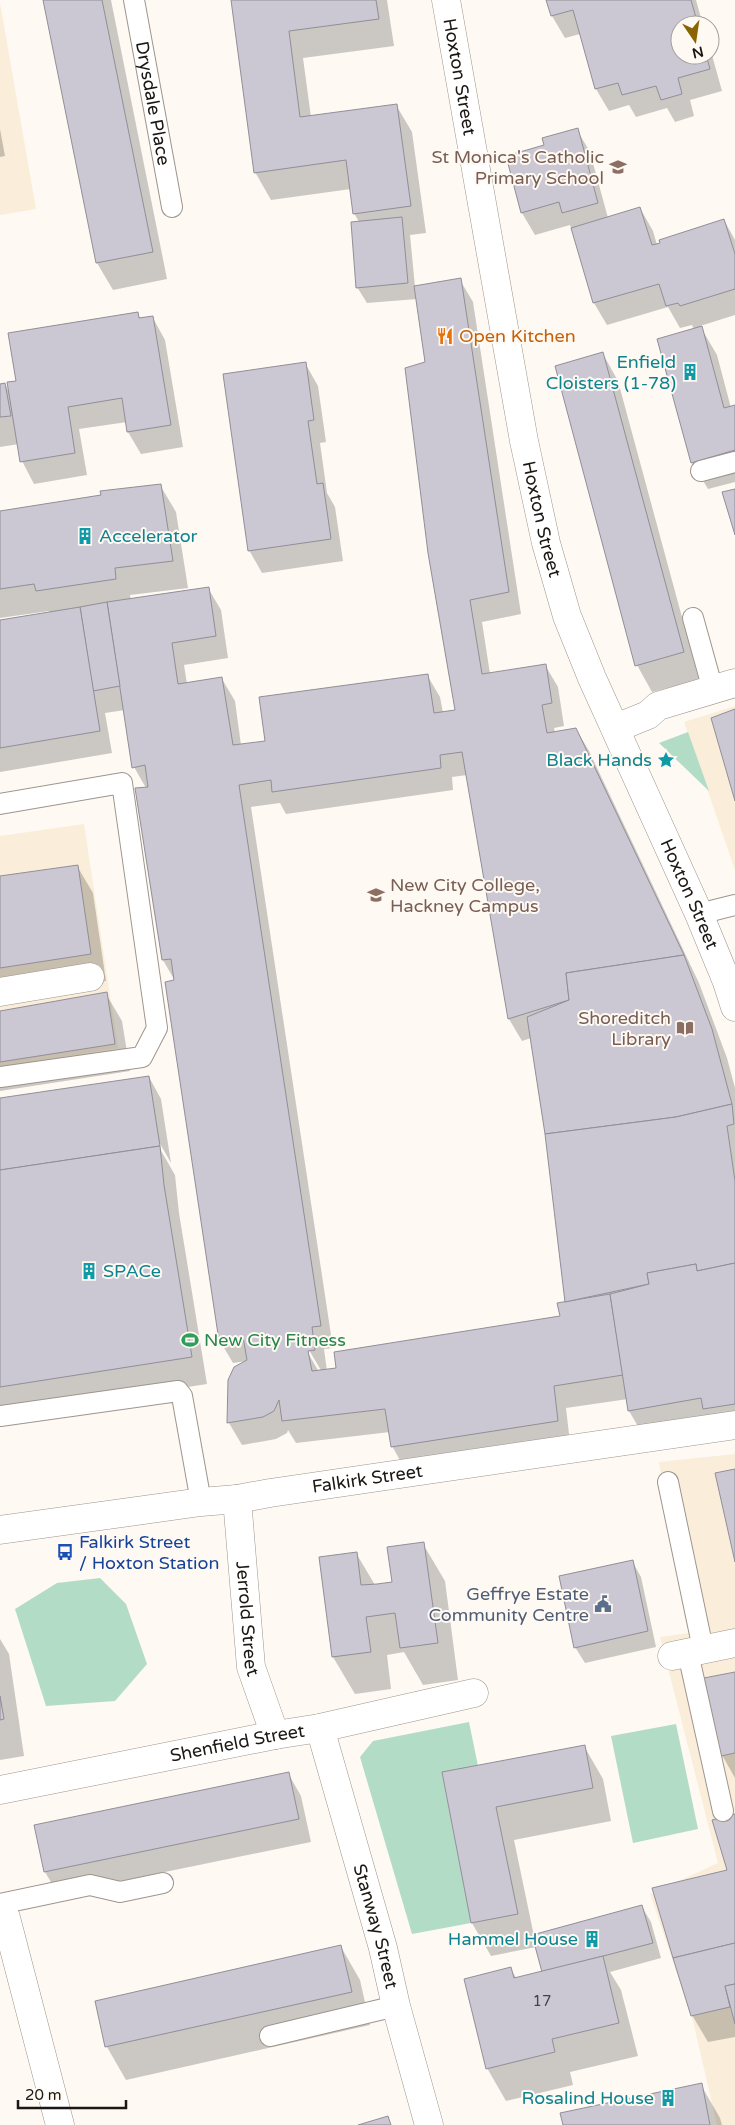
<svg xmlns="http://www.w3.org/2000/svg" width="735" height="2125" font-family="'Varela Round',sans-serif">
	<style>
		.commercial { fill: #faeeda }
		.green { fill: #b3dcc6 }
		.shadow { fill: #0003; fill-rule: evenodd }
		.building { fill: #cbc8d3; stroke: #918e98 }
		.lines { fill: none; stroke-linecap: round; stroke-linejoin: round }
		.service-casing { stroke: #9e958d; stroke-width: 22 }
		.minor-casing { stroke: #9e958d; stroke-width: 29 }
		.service { stroke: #fff; stroke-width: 20 }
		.minor { stroke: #fff; stroke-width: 28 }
		.labels { text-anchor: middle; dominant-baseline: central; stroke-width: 4; stroke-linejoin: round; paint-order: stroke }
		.number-label { font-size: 15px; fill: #464344 }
		.street-label { font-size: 18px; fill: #1a1714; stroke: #fef9f3 }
		.education-label { font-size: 18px; fill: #785e54; stroke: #fef9f3; text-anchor: end }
		.food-label { font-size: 18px; fill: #c56008; stroke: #fef9f3; text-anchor: start }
		.culture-label { font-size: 18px; fill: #0d838f; stroke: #fef9f3; text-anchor: end }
		.leisure-label { font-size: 18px; fill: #27864d; stroke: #fef9f3; text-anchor: start }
		.transit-label { font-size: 18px; fill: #164399; stroke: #fef9f3; text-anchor: start }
		.service-label { font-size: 18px; fill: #4e5e75; stroke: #fef9f3; text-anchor: end }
	</style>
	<rect width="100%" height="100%" fill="#fef9f3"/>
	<g class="commercial">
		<path d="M0 3 36 209 0 215Z"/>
		<path d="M735 706V870L684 722Z"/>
		<path d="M84 824 118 1048 0 1067V836Z"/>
		<path d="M735 1454V2125H717L693 2021 650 1894 718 1863 660 1637 689 1633 659 1462Z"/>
	</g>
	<g class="green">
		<path d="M688 732 709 791 659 743Z"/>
		<path d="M100 1578 126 1604 147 1664 115 1701 46 1706 15 1609 57 1583Z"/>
		<path d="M469 1722 478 1766 442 1773 471 1923 412 1934 360 1757 373 1741Z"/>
		<path d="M676 1724 698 1829 633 1843 611 1736Z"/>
	</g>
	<g class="shadow">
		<path d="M44 0H111L167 279 113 290 97 263Z"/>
		<path d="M232 0H387L394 46 303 58 311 117 396 105 412 132 426 233 410 235 415 287 460 280 473 302 521 614 482 622 490 674 545 665 558 687 564 726 554 728 555 733 576 729 589 751 699 983 727 1058 735 1088V1428L642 1433 629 1411 628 1399 566 1408 570 1443 405 1469 392 1446 390 1432 296 1443 288 1430 287 1433 276 1439 242 1445 229 1423V1380L247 1361 233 1363 220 1341 175 981 163 960 146 788 134 767 125 710 105 713 112 753 0 772V622L50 614 49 611 0 618V512L160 485 176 512 188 588 130 595 131 601 208 588 221 610 228 658 184 665 187 684 222 679 235 701 241 745 267 742 427 675 440 697 443 713 456 711 426 362 417 299 367 303 357 287 359 222 354 213 351 189 271 200 255 172ZM467 775 509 1019 522 1041 531 1038 547 1135 566 1303 561 1317 327 1371 324 1349 333 1348 251 807 280 803 286 814 453 790 452 777ZM306 1345 322 1372H319L304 1346Z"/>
		<path d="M548 0H696L703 25H680V55H710V48L722 91 690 100 694 116 675 122 667 108 636 117 629 105 609 111 596 89 580 34 565 38 552 16Z"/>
		<path d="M0 129 5 156 0 157Z"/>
		<path d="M577 130 590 152 608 218 640 208 653 231 657 245 724 220 735 240V315L700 326 717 355 731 408 735 407V482L708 489 692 462 694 330 692 325 680 328 668 307 607 325 594 303 570 225 535 235 522 213 545 146Z"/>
		<path d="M137 313 141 319 153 318 165 340 183 447 141 454 128 432 127 422 79 429 87 475 34 484 22 461 19 444 0 447V385L5 384 10 394 17 382Z"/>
		<path d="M603 354 618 381 699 680 652 692 637 665Z"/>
		<path d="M305 363 318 386 326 442 320 443 327 493 335 507 343 561 262 573 249 550Z"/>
		<path d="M77 866 93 893 106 981 0 997V878Z"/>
		<path d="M106 994 122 1021 130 1071 0 1091V1012Z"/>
		<path d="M149 1077 161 1099 171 1163 158 1140 156 1142 175 1175 179 1213 207 1384 0 1416V1100Z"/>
		<path d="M423 1544 445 1581 458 1680 423 1685 404 1652 387 1655 391 1689 355 1694 333 1657 356 1553 375 1585 393 1583Z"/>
		<path d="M632 1561 641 1577 656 1647 585 1663 575 1647Z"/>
		<path d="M0 1639 9 1654 24 1756 0 1760Z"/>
		<path d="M735 1673V1778L722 1755Z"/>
		<path d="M584 1746 603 1779 611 1821 514 1840 534 1936 642 1907 651 1922 661 1958 610 1972 621 1990 638 2056 570 2072 573 2085 506 2101 487 2068 510 1968 517 1979 543 1972 536 1947 491 1956 472 1923 443 1773Z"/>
		<path d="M288 1773 301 1796 311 1842 58 1894 45 1872Z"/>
		<path d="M735 1815V2037L708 2042 692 2015 728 1871Z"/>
		<path d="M341 1947 360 1980 370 2025 126 2080 107 2047 97 2002Z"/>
		<path d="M701 2085 720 2118 722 2125H564Z"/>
	</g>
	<g class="building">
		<path d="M43 0H102L153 252 96 263Z"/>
		<path d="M231 0H376L379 19 289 31 300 117 397 104 411 206 353 214 346 160 254 173Z"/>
		<path d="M546 0H691L698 25H680V55H706L710 69 678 78 682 94 661 100 656 86 622 95 618 83 595 89 573 10 551 16Z"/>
		<path d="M578 128 598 203 562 213 559 202 521 213 506 156 544 145 542 138Z"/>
		<path d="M640 207 652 245 660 243 659 240 724 219 735 254V289L680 306 678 303 666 306 659 284 593 303 571 228Z"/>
		<path d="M402 217 408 283 356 288 351 222Z"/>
		<path d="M461 278 509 592 470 600 482 674 546 664 552 703 542 705 547 733 576 728 684 955 566 973 569 1000 508 1019 462 752 440 755 441 768 272 792 271 780 239 785 321 1326 312 1327 315 1350 308 1351 312 1371 336 1368 334 1352 560 1316 557 1303 610 1294 623 1375 554 1386 558 1421 391 1447 385 1409 282 1421 279 1400 274 1411 263 1417 227 1423 228 1380 234 1367 247 1360 243 1337 219 1341 165 982 174 980 171 959 162 960 135 788 148 787 145 765 132 768 107 602 209 587 216 636 172 643 178 684 222 677 233 745 265 741 259 697 428 674 434 713 455 710 428 553 405 368 425 362 414 286Z"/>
		<path d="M138 312 139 318 153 316 171 425 127 432 122 398 68 407 75 453 20 462 7 382 16 381 8 333Z"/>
		<path d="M702 326 724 408 735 405V450L691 463 657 339Z"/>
		<path d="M603 352 684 652 635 666 555 366Z"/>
		<path d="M306 362 314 420 308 421 317 484 323 483 331 539 248 551 223 374Z"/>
		<path d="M5 383 11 416 0 417V384Z"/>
		<path d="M161 484 173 561 115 568 116 579 36 591 34 584 0 589V511L101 495 100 491Z"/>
		<path d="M735 489V535L722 492Z"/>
		<path d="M107 602 120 686 93 691 80 607Z"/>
		<path d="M80 607 100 731 0 748V620Z"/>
		<path d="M735 709V801L711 718Z"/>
		<path d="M78 865 91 954 0 968V876Z"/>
		<path d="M684 955 712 1029 732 1104 676 1117 545 1134 527 1017 569 1000 566 973Z"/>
		<path d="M107 992 115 1044 0 1062V1011Z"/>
		<path d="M149 1076 160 1146 0 1170V1098Z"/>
		<path d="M732 1104 734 1124 727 1126 735 1181V1263L697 1271 696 1264 647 1273 649 1284 565 1302 545 1134 676 1117Z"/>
		<path d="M160 1146 164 1185 192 1357 0 1387V1170Z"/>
		<path d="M735 1263V1404L703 1409 701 1398 628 1411 610 1294 649 1284 647 1273 696 1264 697 1271Z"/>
		<path d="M735 1469V1562L715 1473Z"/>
		<path d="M424 1542 438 1643 400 1648 395 1613 366 1617 371 1652 332 1657 319 1557 357 1552 361 1585 377 1584 392 1582 387 1547Z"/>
		<path d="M633 1560 648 1631 574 1648 559 1576Z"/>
		<path d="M735 1672V1753L721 1756 704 1678Z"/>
		<path d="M0 1696 4 1719 0 1720Z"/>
		<path d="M585 1745 593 1788 496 1807 518 1914 471 1923 442 1772Z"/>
		<path d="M289 1772 299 1819 44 1872 34 1825Z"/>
		<path d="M735 1814V1943L673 1958 652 1888 727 1870 712 1820Z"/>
		<path d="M642 1905 653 1943 542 1972 532 1935Z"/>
		<path d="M735 1943V1984L725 1986 730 2007 691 2016 673 1958Z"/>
		<path d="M341 1945 352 1992 105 2047 95 2001Z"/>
		<path d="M603 1956 619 2023 552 2039 555 2052 486 2069 464 1979 511 1967 514 1978Z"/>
		<path d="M735 1984V2024L725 1986Z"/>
		<path d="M702 2083 710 2125H563L560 2113Z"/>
		<path d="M388 2116 391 2125H358Z"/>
	</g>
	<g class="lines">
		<g class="service-casing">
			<g id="service">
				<path id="s1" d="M134 0 172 207"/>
				<path d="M701 471 735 462"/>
				<path d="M693 618 713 690"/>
				<path d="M0 804 122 783 157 1028 142 1057 0 1077"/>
				<path d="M699 914 735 905"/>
				<path d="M0 1416 178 1391 182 1396 201 1502"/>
				<path d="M668 1482 703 1649"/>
				<path d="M688 1653 723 1811"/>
				<path d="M0 1904 90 1885 120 1892 163 1883"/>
				<path d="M270 2036 396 2006"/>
			</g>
		</g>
		<g class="minor-casing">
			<g id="minor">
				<path id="s2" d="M446 0 524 441 546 543 567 616 592 678 699 914 727 982 735 1007"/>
				<path d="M616 728 648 715 658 706 735 683"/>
				<path d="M0 992 90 977"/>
				<path id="s3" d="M237 1499 251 1667 275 1735"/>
				<path id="s4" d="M0 1530 201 1502 237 1499 270 1493 735 1425"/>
				<path d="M672 1656 735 1643"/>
				<path id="s5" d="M320 1728 383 1948 396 2006 429 2125"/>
				<path id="s6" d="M0 1790 275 1735 320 1728 474 1693"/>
				<path d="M0 1910 6 1918 60 2125"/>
			</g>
		</g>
		<use href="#service" class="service"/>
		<use href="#minor" class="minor"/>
	</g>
	<defs>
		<g id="school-bare" transform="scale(1.35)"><path d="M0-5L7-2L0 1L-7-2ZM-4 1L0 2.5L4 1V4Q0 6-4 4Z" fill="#8d6e63" stroke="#fef9f3" stroke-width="2.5" paint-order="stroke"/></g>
		<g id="restaurant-bare" transform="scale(1.35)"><path d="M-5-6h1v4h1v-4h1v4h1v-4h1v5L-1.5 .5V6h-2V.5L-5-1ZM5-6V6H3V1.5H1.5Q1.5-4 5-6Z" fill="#e8710a" stroke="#fef9f3" stroke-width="2.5" paint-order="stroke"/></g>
		<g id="building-bare" transform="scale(1.35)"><path d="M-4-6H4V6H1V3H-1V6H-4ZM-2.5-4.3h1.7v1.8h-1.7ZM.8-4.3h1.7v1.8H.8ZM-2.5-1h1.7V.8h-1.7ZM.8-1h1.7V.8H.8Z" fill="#0f9aa8" stroke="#fef9f3" stroke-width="2.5" paint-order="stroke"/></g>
		<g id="sight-bare" transform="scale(1.35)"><path d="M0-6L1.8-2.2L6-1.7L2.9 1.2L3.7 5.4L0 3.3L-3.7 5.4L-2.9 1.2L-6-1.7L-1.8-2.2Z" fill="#0f9aa8" stroke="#fef9f3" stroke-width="2.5" paint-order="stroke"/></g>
		<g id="university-bare" transform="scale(1.35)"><path d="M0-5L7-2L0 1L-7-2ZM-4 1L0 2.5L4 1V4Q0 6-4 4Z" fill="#8d6e63" stroke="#fef9f3" stroke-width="2.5" paint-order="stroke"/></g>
		<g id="library-bare" transform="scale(1.35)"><path d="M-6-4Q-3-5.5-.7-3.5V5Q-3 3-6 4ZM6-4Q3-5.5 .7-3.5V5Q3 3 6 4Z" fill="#8d6e63" stroke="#fef9f3" stroke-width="2.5" paint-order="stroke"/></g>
		<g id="stadium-bare" transform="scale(1.35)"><path d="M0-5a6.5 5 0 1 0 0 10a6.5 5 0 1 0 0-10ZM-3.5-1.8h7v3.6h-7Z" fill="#2e9e5b" stroke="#fef9f3" stroke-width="2.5" paint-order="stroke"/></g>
		<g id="bus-bare" transform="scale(1.35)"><path d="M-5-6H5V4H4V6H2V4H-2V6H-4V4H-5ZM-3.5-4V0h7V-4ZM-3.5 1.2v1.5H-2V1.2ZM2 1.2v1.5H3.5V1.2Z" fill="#1a4fb4" stroke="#fef9f3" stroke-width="2.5" paint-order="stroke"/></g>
		<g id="civic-bare" transform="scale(1.35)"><path d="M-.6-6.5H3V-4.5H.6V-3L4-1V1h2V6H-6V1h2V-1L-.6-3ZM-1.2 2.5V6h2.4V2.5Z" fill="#5c6f8a" stroke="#fef9f3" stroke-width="2.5" paint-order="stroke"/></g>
	</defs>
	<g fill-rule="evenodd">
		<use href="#school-bare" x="618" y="167"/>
		<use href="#restaurant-bare" x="445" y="336"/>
		<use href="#building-bare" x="690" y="372"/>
		<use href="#building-bare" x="85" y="536"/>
		<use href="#sight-bare" x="666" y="760"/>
		<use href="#university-bare" x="376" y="895"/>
		<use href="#library-bare" x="685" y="1028"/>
		<use href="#building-bare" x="89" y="1271"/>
		<use href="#stadium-bare" x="190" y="1340"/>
		<use href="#bus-bare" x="65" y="1552"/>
		<use href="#civic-bare" x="603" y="1604"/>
		<use href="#building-bare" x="592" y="1939"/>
		<use href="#building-bare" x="668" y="2098"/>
	</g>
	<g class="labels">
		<g class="number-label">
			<text x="542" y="2001">17</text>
		</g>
		<g class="street-label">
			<text stroke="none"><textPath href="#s2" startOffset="78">Hoxton Street</textPath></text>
			<text stroke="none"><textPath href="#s1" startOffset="105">Drysdale Place</textPath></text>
			<text stroke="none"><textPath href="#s2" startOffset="528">Hoxton Street</textPath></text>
			<text stroke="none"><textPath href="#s2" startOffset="932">Hoxton Street</textPath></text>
			<text stroke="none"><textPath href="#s4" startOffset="371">Falkirk Street</textPath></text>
			<text stroke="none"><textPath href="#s3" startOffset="120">Jerrold Street</textPath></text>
			<text stroke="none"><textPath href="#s6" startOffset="242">Shenfield Street</textPath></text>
			<text stroke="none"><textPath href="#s5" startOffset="206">Stanway Street</textPath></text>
		</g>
		<g class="education-label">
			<text x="604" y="157">St Monica's Catholic<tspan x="604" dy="21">Primary School</tspan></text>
			<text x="390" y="885" text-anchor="start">New City College,<tspan x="390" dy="21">Hackney Campus</tspan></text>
			<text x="671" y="1018">Shoreditch<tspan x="671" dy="21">Library</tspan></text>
		</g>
		<g class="food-label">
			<text x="459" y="336">Open Kitchen</text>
		</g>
		<g class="culture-label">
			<text x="676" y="362">Enfield<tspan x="676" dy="21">Cloisters (1-78)</tspan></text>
			<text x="99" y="536" text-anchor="start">Accelerator</text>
			<text x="652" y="760">Black Hands</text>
			<text x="103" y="1271" text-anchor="start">SPACe</text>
			<text x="578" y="1939">Hammel House</text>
			<text x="654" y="2098">Rosalind House</text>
		</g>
		<g class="leisure-label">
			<text x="204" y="1340">New City Fitness</text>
		</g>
		<g class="transit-label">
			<text x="79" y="1542">Falkirk Street<tspan x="79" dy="21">/ Hoxton Station</tspan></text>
		</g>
		<g class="service-label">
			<text x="589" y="1594">Geffrye Estate<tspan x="589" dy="21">Community Centre</tspan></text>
		</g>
	</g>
	<g transform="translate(695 40) rotate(167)"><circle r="24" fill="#fef9f3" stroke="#a39f9a"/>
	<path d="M0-4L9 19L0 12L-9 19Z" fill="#896401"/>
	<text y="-8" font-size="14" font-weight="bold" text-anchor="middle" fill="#1a1714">N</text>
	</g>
	<path d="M18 2100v8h108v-8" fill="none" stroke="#1a1714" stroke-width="2.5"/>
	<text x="25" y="2100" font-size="15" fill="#1a1714" stroke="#fef9f3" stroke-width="4" paint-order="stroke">20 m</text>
</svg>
